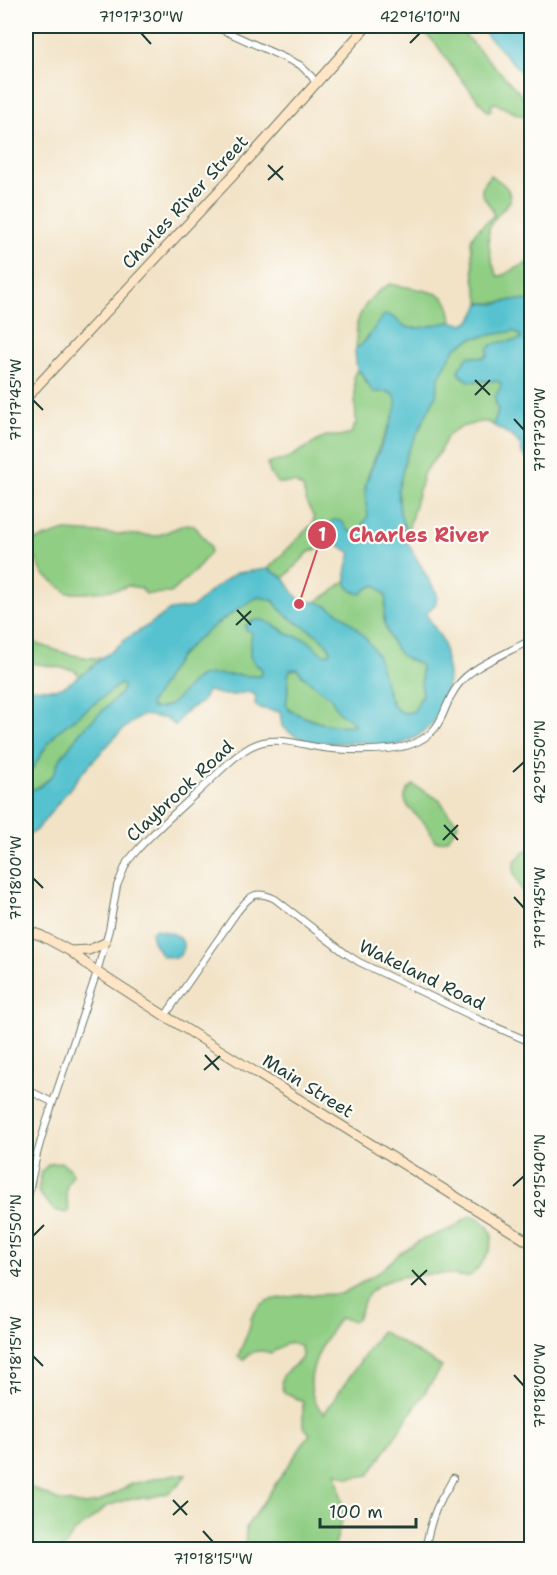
<svg xmlns="http://www.w3.org/2000/svg" width="557" height="1575" font-family="'Shantell Sans',sans-serif">
	<style>
		.green { fill: #90ce84; stroke: #58865c; stroke-width: 1.5 }
		.water { fill: #56c2cf; stroke: #3a8082; stroke-width: 1.5; fill-rule: evenodd }
		.lines { fill: none; stroke-linecap: round; stroke-linejoin: round }
		.street-casing { stroke: #697767; stroke-width: 8 }
		.secondary-casing { stroke: #697767; stroke-width: 11 }
		.street { stroke: #fff; stroke-width: 6 }
		.secondary { stroke: #fee5c5; stroke-width: 9 }
		.ticks { fill: none; stroke: #1f3d34; stroke-width: 2 }
		.labels { text-anchor: middle; dominant-baseline: central; stroke-width: 4.5; stroke-linejoin: round; paint-order: stroke }
		.street-label { font-size: 18px; fill: #1f3d34; stroke: #fdfcf7 }
		.leader { fill: none; stroke: #d1495b; stroke-width: 2 }
		.callout-dot { fill: #d1495b; stroke: #fdfcf7; stroke-width: 2 }
		.mark-label { font-size: 18px; text-anchor: middle; font-weight: bold; fill: #fff }
		.callout-label { font-size: 20px; text-anchor: middle; font-weight: bold; fill: #d1495b; stroke: #fdfcf7; stroke-width: 4.5; stroke-linejoin: round; paint-order: stroke }
		.neatline { fill: none; stroke: #1f3d34; stroke-width: 2 }
		.ticks-label { font-size: 15px; text-anchor: middle; fill: #1f3d34 }
	</style>
	<rect width="100%" height="100%" fill="#fdfcf7"/>
	<filter id="ink" filterUnits="userSpaceOnUse"><feTurbulence type="fractalNoise" baseFrequency=".0167" numOctaves="2"/><feDisplacementMap in="SourceGraphic" scale="12" xChannelSelector="R" yChannelSelector="G"/><feConvolveMatrix kernelMatrix="1 2 1 2 8 2 1 2 1" color-interpolation-filters="sRGB"/></filter>
	<filter id="wash" filterUnits="userSpaceOnUse"><feTurbulence type="fractalNoise" baseFrequency=".008" numOctaves="4" result="noise"/><feDisplacementMap in="SourceGraphic" scale="24" xChannelSelector="R" yChannelSelector="G"/><feGaussianBlur stdDeviation="1.35" result="paint"/><feColorMatrix in="noise" values="0 0 0 0 0 0 0 0 0 0 0 0 0 0 0 0 0 1.4 0 .05"/><feComposite in="paint" operator="in"/></filter>
	<g filter="url(#wash)">
		<rect width="100%" height="100%" fill="#f2e3c7"/>
		<g class="green">
			<path d="M418 26H454L461 31 518 91 528 105 529 111 525 116 519 115 495 103 491 105V110L488 112 454 70 436 44Z"/>
			<path d="M490 175C501 182 511 187 510 201 504 209 496 215 491 224 485 235 491 265 498 276H501L531 261V301C514 298 497 304 480 303L474 279 471 241C474 229 486 224 493 216V211L482 194V188Z"/>
			<path d="M390 284C402 287 435 290 443 297 449 302 451 312 452 320L451 322 421 328H411L404 326 368 336 361 346 356 348C357 340 356 332 357 324 361 306 375 292 390 284Z"/>
			<path d="M514 331 521 336V339L515 342 496 343C488 354 487 360 472 356L476 382 493 380 500 382 501 386 495 402 498 412 493 425 488 422H480L458 428 448 435 438 455 424 472 407 534 400 513 398 490 406 455 436 395 439 377 456 347 473 338Z"/>
			<path d="M357 370C364 374 363 378 367 383 369 387 373 389 376 392 385 390 397 392 397 404 396 413 391 423 387 430 380 447 370 465 366 483 364 494 366 505 368 516L359 530 353 533 347 530 320 537 324 546 309 552 284 578 268 569 313 523 314 517 307 504 303 488 295 483H278L271 475 267 463 287 459 326 436H345L351 433 356 423 354 375Z"/>
			<path d="M186 524 194 525 210 546V552L197 569 171 593 146 594 141 588 128 586 119 589 86 593H68L43 574 34 555 30 553 27 548 34 541 65 531 157 536Z"/>
			<path d="M345 581 352 591 361 594 368 588 376 585 386 597 384 618 408 660 416 661 421 666 422 695 414 711C410 713 405 715 401 713 390 707 389 690 383 681 367 655 345 631 327 606L315 602 332 592Z"/>
			<path d="M260 597 274 601C288 625 320 628 331 651L329 654 324 655 319 652 309 642 288 634 279 627 252 633C250 652 245 658 262 669L261 676 204 675 186 690 175 703 157 709 151 708 150 703C161 689 168 673 178 659 195 638 218 622 240 608 249 604 250 599 260 597Z"/>
			<path d="M26 640C51 648 74 659 101 658L91 668 80 676 74 670 26 662Z"/>
			<path d="M297 669 305 678 331 697 340 714 349 718 356 725C327 727 314 722 289 710L286 703C290 692 285 680 290 670Z"/>
			<path d="M120 684 123 686V689L120 694 80 732 58 762 54 774 39 787 26 792V773L32 769 45 748 57 732Z"/>
			<path d="M413 785 440 800 448 813 457 822 458 825C451 834 448 844 435 841 431 835 429 829 425 824 414 812 393 800 413 785Z"/>
			<path d="M531 847V908L514 874V862L524 852Z"/>
			<path d="M61 1162C66 1166 72 1168 73 1175 63 1187 66 1196 69 1210L66 1213 54 1210 38 1192 41 1172 49 1164Z"/>
			<path d="M471 1215C478 1217 481 1220 487 1226 501 1241 482 1265 470 1276 461 1278 456 1275 447 1274 422 1274 381 1273 366 1298 362 1304 360 1313 357 1319L354 1321 340 1318C326 1336 306 1369 312 1393 313 1400 319 1408 324 1414L381 1331 442 1367 369 1475 349 1478 336 1472 344 1512 334 1549H245L246 1527 310 1434 303 1426V1402L289 1394 284 1393C273 1369 299 1369 302 1356 302 1353 301 1349 301 1346 286 1340 283 1346 271 1353 259 1349 251 1351 243 1360L238 1356 250 1327 251 1318 259 1306 269 1300 302 1295 341 1294 356 1286 379 1272 400 1253 419 1241 453 1228Z"/>
			<path d="M175 1474 186 1475 180 1484 168 1493 147 1498H132L107 1506 87 1523 73 1533 64 1549H26V1485L59 1501 85 1505 99 1502 132 1484Z"/>
		</g>
		<g class="water">
			<path d="M476 26H531V41L523 49 525 55 531 64V97L521 72 483 31Z"/>
			<path d="M513 300 531 301V461C517 453 525 451 518 442 512 435 501 430 493 425L498 412 495 397 501 386 500 382C485 377 470 388 459 373V368L468 356 483 358 488 355 487 351C493 338 510 344 521 339V336L514 331 473 338 456 347 450 357 439 377 436 395 406 456 398 490 400 513 407 534V542L437 594 436 603 426 614 443 641 448 674 447 692 442 710 431 725 416 737 399 745 381 746 370 742H357L337 743 307 742 289 732 282 726 280 712 259 708 255 705 256 696C247 687 238 697 228 695 220 695 215 692 207 691L202 702 189 709 182 715 176 725 172 724 168 719 143 715 132 722 118 734 81 774 44 821 34 832 26 834V792L39 787 54 774 58 762 80 732 120 694 123 689V686L120 684 57 732 45 748 32 770 26 773V688L54 689 65 686 91 668 101 658 111 652 127 638 147 626 170 610 193 607 213 589 236 573 268 569 284 578 295 595 302 602C306 602 312 601 316 602 339 607 368 636 378 657 385 674 386 723 414 711L422 695 421 666C415 660 407 661 401 655 392 646 384 628 384 616 385 609 386 603 386 596L376 585 368 588 361 594C339 590 346 569 351 553L339 545 324 546 320 537 321 531 333 520C341 520 344 522 347 530L353 533 359 530 368 516C366 505 364 495 366 484 370 466 399 413 396 400 393 389 382 392 373 392 367 385 366 374 357 370L355 352 356 348C370 342 373 324 385 315 397 315 399 326 410 328 424 330 441 321 453 322 458 322 461 326 466 323 474 319 477 311 480 303L495 304ZM260 597 274 601C288 625 320 628 331 651L329 654C318 655 317 648 310 642 304 637 295 637 288 634 275 627 261 611 245 626L246 630 252 633C250 652 245 658 262 669L261 676C245 677 218 672 204 675 183 681 179 713 151 708L150 703C161 689 168 673 178 659 195 638 218 622 240 608 248 604 250 599 260 597ZM297 669 305 678 330 697 340 714 349 718 355 725C327 728 314 722 289 710L286 703C290 692 285 680 290 670Z"/>
			<path d="M155 929C170 932 191 936 180 955L175 958 162 956 153 941 151 933Z"/>
		</g>
	</g>
	<g filter="url(#ink)">
		<g class="lines">
			<g class="street-casing">
				<g id="street">
					<path d="M214 26 300 65 312 77 316 84"/>
					<path d="M165 1016 237 912C250 896 255 889 275 899L345 953 359 962 482 1021 528 1041"/>
					<path d="M26 1089 52 1102"/>
					<path d="M26 1207 37 1154 45 1126 97 972 109 930 117 886 127 862 139 848C158 828 178 810 199 791 216 776 240 747 263 742 281 738 300 744 317 747 342 751 395 753 417 742 446 728 441 707 458 685 471 668 493 660 511 650 518 647 524 643 532 640"/>
					<path d="M425 1550C428 1534 432 1517 439 1503 443 1495 449 1487 453 1478"/>
				</g>
			</g>
			<g class="secondary-casing">
				<g id="secondary">
					<path d="M26 398 254 153 367 26"/>
					<path d="M26 930 42 936 70 951 97 972 165 1016 532 1244"/>
					<path d="M70 951 89 950 105 943"/>
				</g>
			</g>
			<use href="#street" class="street"/>
			<use href="#secondary" class="secondary"/>
		</g>
	</g>
	<path class="ticks" d="M141 33 151 44M410 43 420 33M268 165 283 180M268 180 283 166M475 380 490 395M475 395 490 380M33 400 43 410M514 419 524 430M237 610 251 625M236 625 251 611M513 772 524 762M444 825 458 840M443 840 458 825M33 878 43 888M514 897 524 908M205 1055 219 1070M204 1070 220 1056M513 1186 524 1176M33 1236 44 1225M412 1270 426 1285M411 1285 427 1270M33 1356 43 1366M514 1375 524 1386M173 1500 187 1515M173 1515 188 1501M203 1531 213 1542"/>
	<g class="labels">
		<g class="street-label">
			<text transform="translate(185 202) rotate(-47)">Charles River Street</text>
			<text transform="translate(180 791) rotate(-43)">Claybrook Road</text>
			<text transform="translate(422 975) rotate(26)">Wakeland Road</text>
			<text transform="translate(308 1086) rotate(32)">Main Street</text>
		</g>
	</g>
	<path class="leader" d="M299 604L322 535"/>
	<g class="callout-dot">
		<circle cx="299" cy="604" r="6"/>
		<circle cx="322" cy="535" r="15"/>
	</g>
	<g class="mark-label">
		<text x="322" y="541">1</text>
	</g>
	<g class="callout-label">
		<text x="419" y="542">Charles River</text>
	</g>
	<rect width="557" height="1575" fill="none" stroke="#fdfcf7" stroke-width="66"/>
	<path d="M320 1518v9h96v-9" fill="none" stroke="#1f3d34" stroke-width="3"/>
	<text x="329" y="1518" font-size="18" fill="#1f3d34" stroke="#fdfcf7" stroke-width="4.5" paint-order="stroke">100 m</text>
	<rect x="33" y="33" width="491" height="1509" class="neatline"/>
	<g class="ticks-label">
		<text x="141" y="22">71°17'30"W</text>
		<text x="420" y="22">42°16'10"N</text>
		<text transform="translate(16 400) rotate(-90)" y="5">71°17'45"W</text>
		<text transform="translate(540 430) rotate(-90)" y="5">71°17'30"W</text>
		<text transform="translate(540 762) rotate(-90)" y="5">42°15'50"N</text>
		<text transform="translate(16 878) rotate(-90)" y="5">71°18'00"W</text>
		<text transform="translate(540 908) rotate(-90)" y="5">71°17'45"W</text>
		<text transform="translate(540 1176) rotate(-90)" y="5">42°15'40"N</text>
		<text transform="translate(16 1236) rotate(-90)" y="5">42°15'50"N</text>
		<text transform="translate(16 1356) rotate(-90)" y="5">71°18'15"W</text>
		<text transform="translate(540 1386) rotate(-90)" y="5">71°18'00"W</text>
		<text x="213" y="1564">71°18'15"W</text>
	</g>
</svg>
